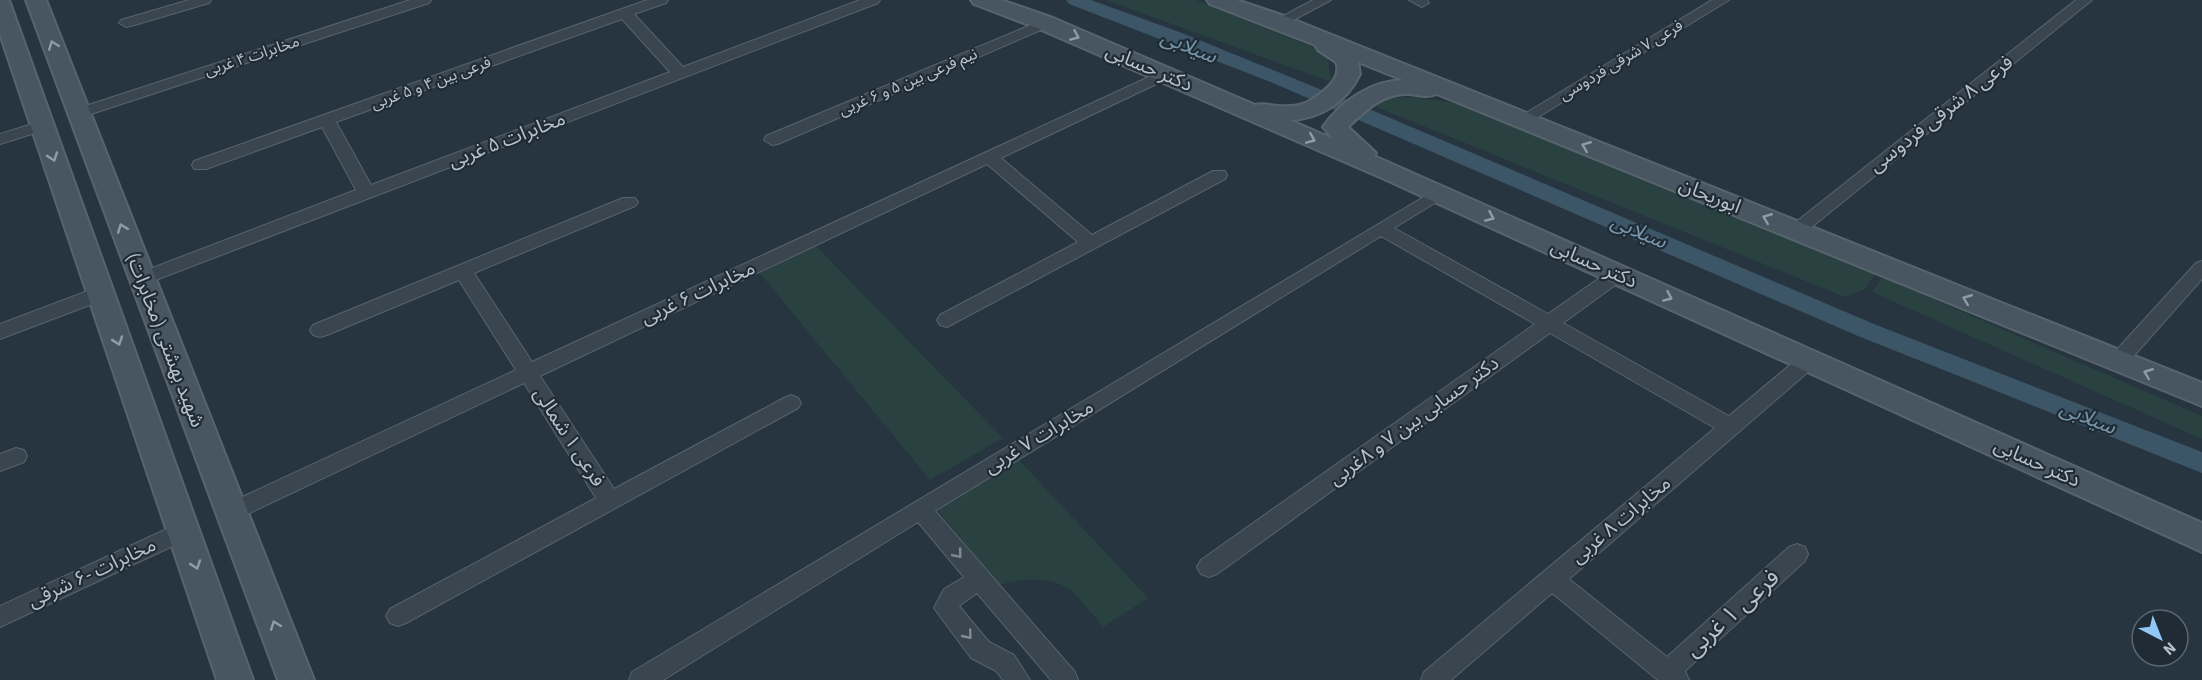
<svg xmlns="http://www.w3.org/2000/svg" width="2202" height="680" font-family="'Source Sans 3','Noto Sans Arabic',sans-serif">
	<style>
		.green { fill: #294241 }
		.lines { fill: none; stroke-linecap: round; stroke-linejoin: round }
		.canal { fill: #3c5567; fill-rule: evenodd }
		.street-casing { stroke: #58646d; stroke-width: 2 }
		.secondary-casing { stroke: #58646d; stroke-width: 4 }
		.street { fill: #3a464f; fill-rule: evenodd }
		.secondary { fill: #485662; fill-rule: evenodd }
		.oneway { stroke: #909ca6 }
		.oneway2 { stroke: #7f8a93 }
		.labels { text-anchor: middle; dominant-baseline: central; stroke-width: 4.5; stroke-linejoin: round; paint-order: stroke }
		.far-street-label { font-size: 16px; fill: #b7c1ca; stroke: #1f2b35 }
		.street-label { font-size: 20px; fill: #b7c1ca; stroke: #1f2b35 }
		.water-label { font-size: 21px; font-style: italic; fill: #7896ab; stroke: #1f2b35 }
		.near-street-label { font-size: 24px; fill: #b7c1ca; stroke: #1f2b35 }
	</style>
	<rect width="100%" height="100%" fill="#26353f"/>
	<g class="green">
		<path d="M1106 0H1196L1312 47 1328 58 1331 82Z"/>
		<path d="M1413 97 1460 104 1876 273 1865 289 1845 297 1376 107 1380 99Z"/>
		<path d="M814 244 1003 438 930 480 758 271Z"/>
		<path d="M1882 277 2202 416V439L1872 292Z"/>
		<path d="M1018 459 1148 598 1103 627C1094 617 1085 604 1075 594 1055 575 1024 578 999 585L938 511Z"/>
	</g>
	<g class="lines">
		<path class="canal" d="M1066 0H1091L1182 33 1381 114 1874 324 2202 452V473L1858 336 1268 81 1069 4Z"/>
		<g class="street-casing">
			<g id="street">
				<path d="M189 0H211L209 3 131 26 126 27 119 23 121 20Z"/>
				<path d="M410 0H431L429 3 85 116 79 118 71 113 73 110Z"/>
				<path d="M647 0H668L666 3 634 14 683 67 860 0H880L878 3 148 283 141 285 134 283 132 279 134 275 356 190 322 127 206 169H194L192 165 194 161ZM622 19 670 72 371 185 336 122Z"/>
				<path d="M1313 0H1331L1284 25H1274L1272 22Z"/>
				<path d="M1409 0H1427L1429 3 1422 7Z"/>
				<path d="M1712 0H1729L1527 124 1521 126 1513 121Z"/>
				<path d="M2076 0H2092L1803 234H1791L1788 230 1791 226Z"/>
				<path d="M1045 19 1052 23 1050 26 778 144 772 145 764 140 766 136Z"/>
				<path d="M1166 69 1174 74 1171 77 1001 158 1092 235 1213 171H1225L1227 175 1225 179 947 327 940 325 937 320 940 315 1078 242 987 164 540 376 614 489 784 398 791 395 798 398 801 403 798 408 406 623 398 626 390 623 386 616 390 609 596 498 524 383 239 518 231 521 223 518 220 512 223 506 516 370 459 280 327 335 320 337 313 335 310 330 313 325 623 198H635L638 202 635 206 474 273 532 362Z"/>
				<path d="M42 121 50 126 48 129 0 144V134Z"/>
				<path d="M1437 189 1443 190 1446 194 1443 198 1394 228 1548 314 1611 270 1618 268 1625 270 1627 274 1625 278 1563 323 1729 416 1802 355 1809 353 1816 355 1819 360 1816 365 1569 579 1667 657 1789 547 1797 544 1805 547 1808 554 1805 561 1685 671 1689 680H1658L1552 593 1451 680H1421L1424 672 1715 428 1550 333 1217 574 1209 577 1201 574 1197 567 1201 560 1535 324 1381 236 935 511 1075 672 1078 680H1051L977 593 959 606 989 642 1014 655 1030 680H1003L996 671 971 658 934 608 944 589 964 577 918 522 663 680H629L632 672Z"/>
				<path d="M2202 261V279L2125 366 2118 368 2111 366 2108 361 2111 356 2196 263Z"/>
				<path d="M101 286 108 288 110 293 108 298 0 339V324Z"/>
				<path d="M16 448 24 450 27 456 24 462 0 471V454Z"/>
				<path d="M184 521 192 523 195 530 192 537 0 627V606Z"/>
			</g>
		</g>
		<g class="secondary-casing">
			<g id="secondary">
				<path d="M0 0H8L10 3 253 680H217L0 34Z"/>
				<path d="M26 0H46L314 680H278Z"/>
				<path d="M971 0H1001L1053 18 1255 105C1263 103 1269 105 1278 106 1302 108 1311 102 1328 87 1335 80 1340 72 1336 62L1318 50 1315 45 1210 4 1207 0H1237L1287 17 2202 383V406L1437 94C1427 98 1419 95 1409 94 1383 93 1366 110 1348 127L1376 153 1374 156 2202 523V552L1382 178 1037 28 974 4ZM1358 62 1403 80C1371 81 1341 101 1323 127L1333 139 1290 120C1320 119 1347 102 1360 74Z"/>
			</g>
		</g>
		<use href="#street" class="street"/>
		<use href="#secondary" class="secondary"/>
	</g>
	<defs><path id="oneway-chevron" d="M-2-3.5L2.5 0L-2 3.5" fill="none" stroke-width="1.6" stroke-linecap="round" stroke-linejoin="round" transform="scale(1.5)"/></defs>
	<g class="oneway">
		<use href="#oneway-chevron" transform="translate(1075 36) rotate(23)"/>
		<use href="#oneway-chevron" transform="translate(53 45) rotate(-111)"/>
		<use href="#oneway-chevron" transform="translate(1311 139) rotate(23)"/>
		<use href="#oneway-chevron" transform="translate(1586 146) rotate(-158)"/>
		<use href="#oneway-chevron" transform="translate(53 157) rotate(71)"/>
		<use href="#oneway-chevron" transform="translate(1490 217) rotate(24)"/>
		<use href="#oneway-chevron" transform="translate(1767 218) rotate(-158)"/>
		<use href="#oneway-chevron" transform="translate(122 228) rotate(-111)"/>
		<use href="#oneway-chevron" transform="translate(1668 297) rotate(24)"/>
		<use href="#oneway-chevron" transform="translate(1967 299) rotate(-158)"/>
		<use href="#oneway-chevron" transform="translate(118 341) rotate(71)"/>
		<use href="#oneway-chevron" transform="translate(2148 373) rotate(-158)"/>
		<use href="#oneway-chevron" transform="translate(196 565) rotate(71)"/>
		<use href="#oneway-chevron" transform="translate(275 625) rotate(-111)"/>
	</g>
	<g class="oneway2">
		<use href="#oneway-chevron" transform="translate(958 554) rotate(50)"/>
		<use href="#oneway-chevron" transform="translate(968 635) rotate(51)"/>
	</g>
	<g class="labels">
		<g class="far-street-label">
			<text transform="translate(252 56) rotate(-18)">مخابرات ۴ غربی</text>
			<text transform="translate(1621 60) rotate(-31)">فرعی ۷ شرقی فردوسی</text>
			<text transform="translate(908 82) rotate(-23)">نیم فرعی بین ۵ و ۶ غربی</text>
			<text transform="translate(431 83) rotate(-20)">فرعی بین ۴ و ۵ غربی</text>
		</g>
		<g class="street-label">
			<text transform="translate(1149 68) rotate(23)">دکتر حسابی</text>
			<text transform="translate(1941 114) rotate(-38)">فرعی ۸ شرقی فردوسی</text>
			<text transform="translate(507 140) rotate(-21)">مخابرات ۵ غربی</text>
			<text transform="translate(1710 196) rotate(22)">ابوریحان</text>
			<text transform="translate(1594 264) rotate(24)">دکتر حسابی</text>
			<text transform="translate(698 293) rotate(-25)">مخابرات ۶ غربی</text>
			<text transform="translate(165 340) rotate(69)">شهید بهشتی (مخابرات)</text>
			<text transform="translate(1414 421) rotate(-36)">دکتر حسابی بین ۷ و ۸غربی</text>
			<text transform="translate(569 437) rotate(57)">فرعی ۱ شمالی</text>
			<text transform="translate(1039 437) rotate(-31)">مخابرات ۷ غربی</text>
			<text transform="translate(2037 463) rotate(24)">دکتر حسابی</text>
			<text transform="translate(1621 520) rotate(-40)">مخابرات ۸ غربی</text>
			<text transform="translate(92 573) rotate(-25)">مخابرات -۶ شرقی</text>
		</g>
		<g class="water-label">
			<text transform="translate(1189 46) rotate(22)">سیلابی</text>
			<text transform="translate(1639 231) rotate(23)">سیلابی</text>
			<text transform="translate(2088 417) rotate(22)">سیلابی</text>
		</g>
		<g class="near-street-label">
			<text transform="translate(1732 613) rotate(-42)">فرعی ۱ غربی</text>
		</g>
	</g>
	<g transform="translate(2160 638) rotate(138)"><circle r="28" fill="#1f2b35" stroke="#5c6771" stroke-width="1.5"/>
	<path d="M0-4.5L10 22L0 15L-10 22Z" fill="#91c6f5"/>
	<text y="-9" font-size="16" font-weight="bold" text-anchor="middle" fill="#b7c1ca">N</text>
	</g>
</svg>
